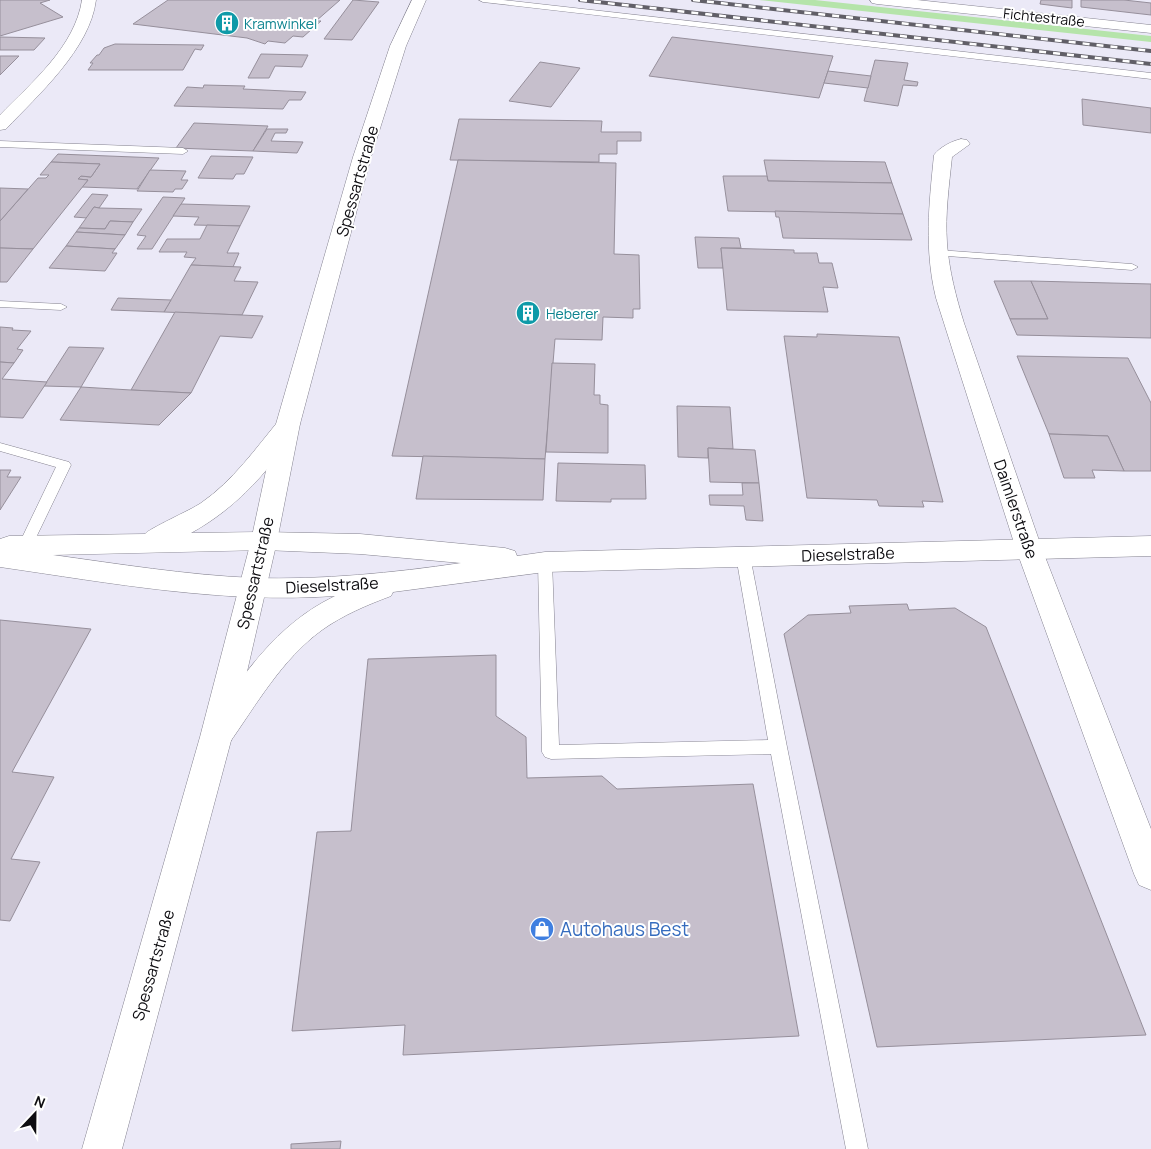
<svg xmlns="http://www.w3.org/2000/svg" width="1151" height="1149" font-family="Manrope,sans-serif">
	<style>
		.green { fill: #b5e4aa }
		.building { fill: #c6bfcc; stroke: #968f9b }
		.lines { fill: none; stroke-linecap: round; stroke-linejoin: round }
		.service-casing { stroke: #84828f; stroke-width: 1 }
		.minor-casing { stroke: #84828f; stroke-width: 1 }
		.tertiary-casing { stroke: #84828f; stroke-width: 1 }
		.secondary-casing { stroke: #84828f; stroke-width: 1 }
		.primary-casing { stroke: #84828f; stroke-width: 1 }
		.service { fill: #fff; fill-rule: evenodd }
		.minor { fill: #fff; fill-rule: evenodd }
		.tertiary { fill: #fff; fill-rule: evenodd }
		.secondary { fill: #fff; fill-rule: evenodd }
		.primary { fill: #fff; fill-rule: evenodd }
		.rail-casing { stroke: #615f67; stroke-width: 4 }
		.rail { stroke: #fff; stroke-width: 2.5; stroke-dasharray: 7; stroke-linecap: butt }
		.labels { text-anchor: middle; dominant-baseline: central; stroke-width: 4; stroke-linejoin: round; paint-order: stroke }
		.far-street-label { font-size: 14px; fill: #0e0d11; stroke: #fff }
		.far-culture-label { font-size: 14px; fill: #0d838f; stroke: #fff; text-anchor: start }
		.street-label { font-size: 16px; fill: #0e0d11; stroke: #fff }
		.near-shop-label { font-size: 19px; fill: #366cbe; stroke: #fff; text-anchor: start }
	</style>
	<rect width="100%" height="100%" fill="#ebe9f7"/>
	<path class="green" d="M759 0H815L1151 36V42Z"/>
	<g class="building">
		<path d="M0 0H50L40 3 63 17 0 36Z"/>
		<path d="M168 0H340L316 21H321L303 37 293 36 285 43 268 41 265 44 247 38 133 24Z"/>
		<path d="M353 0 379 2 352 40 324 39Z"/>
		<path d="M1041 0H1072V8L1040 4Z"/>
		<path d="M1081 0H1124L1151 3V15L1081 7Z"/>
		<path d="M0 37 45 38 34 50H0Z"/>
		<path d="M672 37 833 56 819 98 649 76Z"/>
		<path d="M115 44 204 45 201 50 195 49 183 70H88L93 63H90L97 55H99L104 48Z"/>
		<path d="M261 54 308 55 302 67 275 66 269 78H248Z"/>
		<path d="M0 56H19L0 75Z"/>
		<path d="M875 60 908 63 904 80 918 82 917 86 903 85 898 106 864 101Z"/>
		<path d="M540 62 580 68 551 107 509 101Z"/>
		<path d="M828 71 871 76 868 88 824 83Z"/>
		<path d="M204 85 245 86 243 89 306 92 301 100H289L283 109 174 106 187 87 203 88Z"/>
		<path d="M1082 99 1151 108V133L1083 125Z"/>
		<path d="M459 119 602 121 601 132H641V141H617V154H599V162L450 160Z"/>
		<path d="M194 123 268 126 253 151 176 148Z"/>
		<path d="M267 129H288L286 133H275L271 141 303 142 297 153 253 151Z"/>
		<path d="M58 154 159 158 137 189 82 187 88 180 78 179 81 176 91 177 100 164 51 162Z"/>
		<path d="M211 156 253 157 244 174H236L233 179 198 178Z"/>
		<path d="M458 160 616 163 614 254 639 255 640 309H633V318L603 317 602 340 555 339 545 459 392 456Z"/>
		<path d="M764 160 885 162 892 183 768 181Z"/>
		<path d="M51 162 100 164 91 177 81 176 78 179 88 180 33 249 0 248V221L38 178H46L49 175H40Z"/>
		<path d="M150 170 186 171 181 180H188L182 189H175L173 192 137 191Z"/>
		<path d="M723 176H767L768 181 892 183 903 214 728 211Z"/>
		<path d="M0 188 28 189 0 221Z"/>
		<path d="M92 194 108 195 99 208 94 207 87 218 74 217Z"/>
		<path d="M163 197 185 198 152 249H137L146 236 137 235Z"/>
		<path d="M181 204 250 206 240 226 194 225 199 217 173 216Z"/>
		<path d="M94 207 99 208 142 209 133 222 110 221 105 229 79 228Z"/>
		<path d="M775 211 903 214 912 240 783 238 779 217H776Z"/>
		<path d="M110 221 133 222 125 235 76 232 79 228 105 229Z"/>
		<path d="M207 225 240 226 227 253H239L233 267 191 265 196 258 184 257 187 252H159L167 239H200Z"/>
		<path d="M76 232 125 235 115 249 66 246Z"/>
		<path d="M695 237 739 238 741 248H721L723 268H698Z"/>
		<path d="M66 246 115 249 112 253H117L105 271 49 268Z"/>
		<path d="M0 248 33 249 7 282H0Z"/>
		<path d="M721 248 794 250V253H817L819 263H832L838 288 823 287 828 312 727 310Z"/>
		<path d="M191 265 241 267 234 281 258 282 242 315 164 312Z"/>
		<path d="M994 281H1031L1048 319H1010Z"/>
		<path d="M1031 281 1151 284V338L1017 335 1010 319H1048Z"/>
		<path d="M118 298 171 300 164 312 111 310Z"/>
		<path d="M175 312 263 316 252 338 220 336 191 393 131 390Z"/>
		<path d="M0 327 13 328 12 330 31 331 17 349 23 350 14 363 0 362Z"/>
		<path d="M817 334 899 337 943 502 922 501 924 507 879 506 877 500 807 498 784 336 817 337Z"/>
		<path d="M69 347 104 348 81 387 44 386Z"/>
		<path d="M1017 356 1128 358 1151 403V471H1124L1108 436 1049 434Z"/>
		<path d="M0 362 14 363 2 379 47 382 23 418 0 417Z"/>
		<path d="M552 363 595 364 594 395H600V404L608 405V453L546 452Z"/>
		<path d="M81 387 131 390 191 393 159 425 60 420Z"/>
		<path d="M677 406 730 407 733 449 708 448V458L678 457Z"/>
		<path d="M1049 434 1108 436 1124 471 1092 470 1095 478H1064Z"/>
		<path d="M708 448 755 450 759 483 710 482Z"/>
		<path d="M423 456 545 459 543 500 416 499Z"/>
		<path d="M558 463 645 465 646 499H611V502L556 501Z"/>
		<path d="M0 470H11L7 477H21L0 510Z"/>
		<path d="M742 483H759L763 521 746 520 744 506 710 505 709 495H743Z"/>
		<path d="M907 604 909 610 955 608 986 627 1146 1035 877 1047 784 634 808 615 851 613 849 606Z"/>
		<path d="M0 620 91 629 12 772 54 777 11 859 40 862 10 921 0 920Z"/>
		<path d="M496 655V716L526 737 527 778 602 776 617 789 753 784 799 1036 403 1055 405 1025 292 1031 317 832 351 831 368 659Z"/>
		<path d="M341 1141 340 1149H291V1144Z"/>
	</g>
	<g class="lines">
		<g class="service-casing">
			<g id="service">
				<path d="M479 0H503L1151 73V79L483 2Z"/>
				<path d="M0 141 183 148 188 151 183 154 0 147Z"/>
				<path d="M938 250 1132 264 1138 267 1132 270 934 255 933 253Z"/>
				<path d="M0 301 61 304 67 307 61 310 0 307Z"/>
				<path d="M0 443 69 462 71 465 32 546 30 550 25 551 20 550 18 546 56 467 0 451Z"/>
				<path d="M743 551 748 552 750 556 787 747 868 1149H846L771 754 551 759 545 757 542 752 538 562 540 558 545 557 550 558 552 562 559 745 768 740 736 556 738 552Z"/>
			</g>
		</g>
		<g class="minor-casing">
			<g id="minor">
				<path d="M82 0H96C90 49 38 95 6 129L0 130V115C31 83 75 47 82 0Z"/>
				<path d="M961 139 967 140 970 144 952 157C949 186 945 214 947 243 949 270 956 297 964 323L1042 549 1151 829V890L1139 885 1134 874 1016 549 936 298C924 249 929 204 934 155 940 147 952 141 961 139Z"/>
			</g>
		</g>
		<g class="tertiary-casing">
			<path id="tertiary" d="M288 416 296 419 300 424C272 468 237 508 191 533L264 532 360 534 505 548 515 551 517 556 545 552 1151 536V556L545 572 393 592 391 596C367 605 343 615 322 630 282 659 256 705 228 745L217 749 206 745 201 736 206 727C244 675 275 625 335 596 223 604 111 583 0 567V539L9 536 145 534C148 529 191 510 201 503 233 481 256 448 280 419ZM264 550 360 554 461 563C393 573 322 580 253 578 186 575 119 564 53 555Z"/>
		</g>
		<g class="secondary-casing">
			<path id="secondary" d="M412 0H426L406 46 371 157 300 424 277 541 232 737 122 1149H82L200 737 251 541 276 424 353 157 390 46Z"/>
		</g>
		<g class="primary-casing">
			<path id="primary" d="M870 0H917L1151 25V33L877 4 872 3Z"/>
		</g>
		<use href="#service" class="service"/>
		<use href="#minor" class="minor"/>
		<use href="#tertiary" class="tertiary"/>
		<use href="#secondary" class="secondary"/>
		<use href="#primary" class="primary"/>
		<g class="rail-casing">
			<g id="rail">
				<path d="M580 0 1151 64"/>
				<path d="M693 0 1151 51"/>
			</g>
		</g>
		<use href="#rail" class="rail"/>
	</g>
	<defs>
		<g id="building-disc" transform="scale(1.25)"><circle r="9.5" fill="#0f9aa8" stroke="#fff"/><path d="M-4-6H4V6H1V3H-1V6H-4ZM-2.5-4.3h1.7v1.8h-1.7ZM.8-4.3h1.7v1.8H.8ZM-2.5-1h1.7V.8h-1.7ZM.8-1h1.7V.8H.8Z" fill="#fff"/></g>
		<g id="shop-disc" transform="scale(1.25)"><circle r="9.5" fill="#3f7fe0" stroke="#fff"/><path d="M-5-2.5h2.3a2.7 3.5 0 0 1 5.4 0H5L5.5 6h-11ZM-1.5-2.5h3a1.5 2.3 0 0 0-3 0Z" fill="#fff"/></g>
	</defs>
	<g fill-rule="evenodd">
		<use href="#building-disc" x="227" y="23"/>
		<use href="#building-disc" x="528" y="313"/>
		<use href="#shop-disc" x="542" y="929"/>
	</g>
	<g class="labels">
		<g class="far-street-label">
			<text transform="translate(1044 17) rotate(6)">Fichtestraße</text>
		</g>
		<g class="far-culture-label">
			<text x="244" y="23">Kramwinkel</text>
			<text x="546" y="313">Heberer</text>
		</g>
		<g class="street-label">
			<text transform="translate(357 181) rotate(-74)">Spessartstraße</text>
			<text transform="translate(1016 509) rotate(71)">Daimlerstraße</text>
			<text transform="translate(848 554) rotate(-2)">Dieselstraße</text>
			<text transform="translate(255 573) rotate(-77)">Spessartstraße</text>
			<text transform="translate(332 585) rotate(-3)">Dieselstraße</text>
			<text transform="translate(153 965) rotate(-74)">Spessartstraße</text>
		</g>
		<g class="near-shop-label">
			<text x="560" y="929">Autohaus Best</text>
		</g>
	</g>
	<g transform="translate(35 1114) rotate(22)" stroke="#ffffff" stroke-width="4" paint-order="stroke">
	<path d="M0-4L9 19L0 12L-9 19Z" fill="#0e0d11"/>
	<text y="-8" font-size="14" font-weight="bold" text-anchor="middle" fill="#0e0d11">N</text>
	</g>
</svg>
